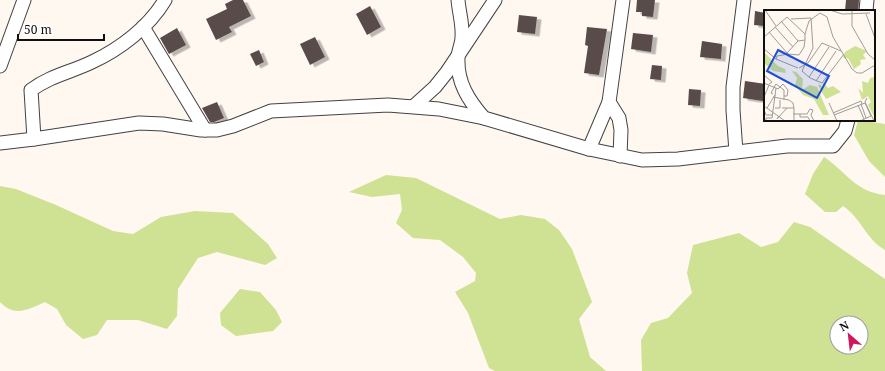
<svg xmlns="http://www.w3.org/2000/svg" width="885" height="371" font-family="'Noto Serif',serif">
	<style>
		.forest { fill: #cfe193; fill-rule: evenodd }
		.building { fill: #594b4a; filter: url(#shadow) }
		.lines { fill: none; stroke-linecap: round; stroke-linejoin: round }
		.minor-casing { stroke: #424242; stroke-width: 15 }
		.minor { stroke: #fff; stroke-width: 13 }
		.inset-road { fill: none; stroke: #9f9b97; stroke-width: 1 }
		.view { fill: #1d4ed8; fill-opacity: 0.15; stroke: #1d4ed8; stroke-width: 2 }
		.inset-edge { fill: none; stroke: #0f0f0f; stroke-width: 2 }
	</style>
	<defs>
		<filter id="shadow"><feDropShadow dx="4.5" dy="2.5" stdDeviation="0" flood-color="#0004"/></filter>
	</defs>
	<rect width="100%" height="100%" fill="#fff8f1"/>
	<g class="forest">
		<path d="M858 120 885 124V177L869 161 854 135Z"/>
		<path d="M824 157C846 172 856 192 885 195V250C866 239 861 218 843 206L836 212H825L805 194 813 174Z"/>
		<path d="M386 175 416 178 500 219 521 215 545 219 559 230 572 249 592 302 579 319 590 357 606 371H495L489 368 468 313 455 292 475 281 476 273 463 257 440 240 413 238 396 223 402 210 400 194 372 197 349 192Z"/>
		<path d="M0 186 16 189 56 205 113 231 133 234 161 217 195 211 233 213 268 244 277 258 265 265 217 252 198 258 178 289 177 316 167 329 138 320H107L97 335 83 339 66 325 57 309 45 302C29 309 15 318 0 302Z"/>
		<path d="M794 222 810 227 885 279V371H642L641 340 651 323 668 318 692 293 687 273 693 245 739 233 761 247 778 242ZM837 323H861V347H837Z"/>
		<path d="M240 289 260 292 276 310 282 322 273 331 236 336 221 325 220 313Z"/>
	</g>
	<g class="building">
		<path d="M233 0H243L251 16 229 27 232 32 216 40 206 19 227 9 225 4Z"/>
		<path d="M637 0H655L653 17 642 16V12H636Z"/>
		<path d="M846 0H859L858 11H845Z"/>
		<path d="M370 6 381 27 367 35 356 14Z"/>
		<path d="M755 11 765 13 764 26 754 25Z"/>
		<path d="M519 15 537 17 535 34 517 32Z"/>
		<path d="M587 27 607 29 599 75 584 73 588 46 585 45Z"/>
		<path d="M177 28 186 45 169 54 160 38Z"/>
		<path d="M633 33 653 35 651 52 631 49Z"/>
		<path d="M315 37 325 57 310 65 300 44Z"/>
		<path d="M702 41 722 44 721 59 700 57Z"/>
		<path d="M259 50 264 62 256 66 250 54Z"/>
		<path d="M652 65 662 66 661 80 650 79Z"/>
		<path d="M745 81 765 84 763 101 743 98Z"/>
		<path d="M689 89 701 90 700 106 688 105Z"/>
		<path d="M217 102 224 118 214 122H210L202 108Z"/>
	</g>
	<g class="lines">
		<g class="minor-casing">
			<g id="minor">
				<path d="M458 0C459 12 463 25 462 37 462 44 458 51 458 58 457 82 468 100 484 118L589 149 642 160 678 159 787 146H833L845 131 848 120"/>
				<path d="M866 11 867 0"/>
				<path d="M143 27 205 130"/>
				<path d="M0 66 24 0"/>
				<path d="M414 106 435 87 447 72 495 0"/>
				<path d="M34 139 139 123 163 124 201 130H217L233 126 271 111 388 105 439 109 484 118"/>
				<path d="M0 143 34 139 31 90C52 75 69 73 92 62 120 49 149 27 165 0"/>
				<path d="M589 149 609 102"/>
				<path d="M736 152 733 110V87L744 0"/>
				<path d="M620 156 621 130 619 118 609 102 623 0"/>
			</g>
		</g>
		<use href="#minor" class="minor"/>
	</g>
	<g transform="translate(764 10)">
		<rect width="111" height="111" fill="#fff8f1"/>
		<path d="M91 36 103 41 99 45 102 49 96 50 97 54 90 59 84 48H79L81 42ZM0 42 14 56 21 59 22 63 9 61 0 53ZM28 61 32 62 39 69 38 80 46 75 53 77 65 105H59L50 89 39 85 34 79 31 75 33 68ZM111 67 110 85 111 108 104 95 107 92 104 86 98 90 94 78 99 83 98 71 104 73 106 68ZM59 72 64 78 69 76 77 82 62 89 54 75 56 74 59 78Z" fill="#cfe193"/>
		<path class="inset-road" d="M1 0 12 16M66 0 78 4 106 3M88 0V16L104 44 111 50M56 3 63 7 69 27 88 59 93 63H98L111 55M102 4 111 28M47 8 49 38 38 61 46 68 58 73 80 44M27 9 47 8M17 11 34 31 23 43M11 17 29 37M5 22 24 44 35 45 40 37 41 30M41 24 45 11 56 3M0 27 23 7 41 24V30L34 31M0 39 12 49 13 46 24 44M12 49 34 58M35 58 44 53 58 33 77 41M0 65 8 72 5 74M45 67 65 37M52 71 72 41M0 73 14 79 19 74 24 80 23 86H20M9 84 7 83 12 74 20 80V90M0 87 5 75M9 87 25 90 29 93 30 98M103 88 101 92 110 111M65 93 73 111M97 94 102 108M94 95 100 109M0 96 21 111M3 98 11 85M11 98H16V90M18 98H30V111M0 100 2 105H9M69 103 97 91 98 94M29 104H43L46 99 49 100 47 105 50 111M36 104V107H44L46 111M70 105 101 93 107 106M15 106 13 109 23 98M2 111V108H8L12 78M96 111 107 106"/>
		<path class="view" d="M14 40 65 66 53 88 3 61Z"/>
		<rect width="111" height="111" class="inset-edge"/>
	</g>
	<g transform="translate(849 335) rotate(332)"><circle r="19" fill="#ffffff" stroke="#9f9f9f"/>
	<path d="M0-3L7 15L0 10L-7 15Z" fill="#cf175b"/>
	<text y="-6" font-size="11" font-weight="bold" text-anchor="middle" fill="#0f0f0f">N</text>
	</g>
	<path d="M18 34v6h86v-6" fill="none" stroke="#0f0f0f" stroke-width="2"/>
	<text x="24" y="34" font-size="12" fill="#0f0f0f" stroke="#ffffff" stroke-width="3" paint-order="stroke">50 m</text>
</svg>
